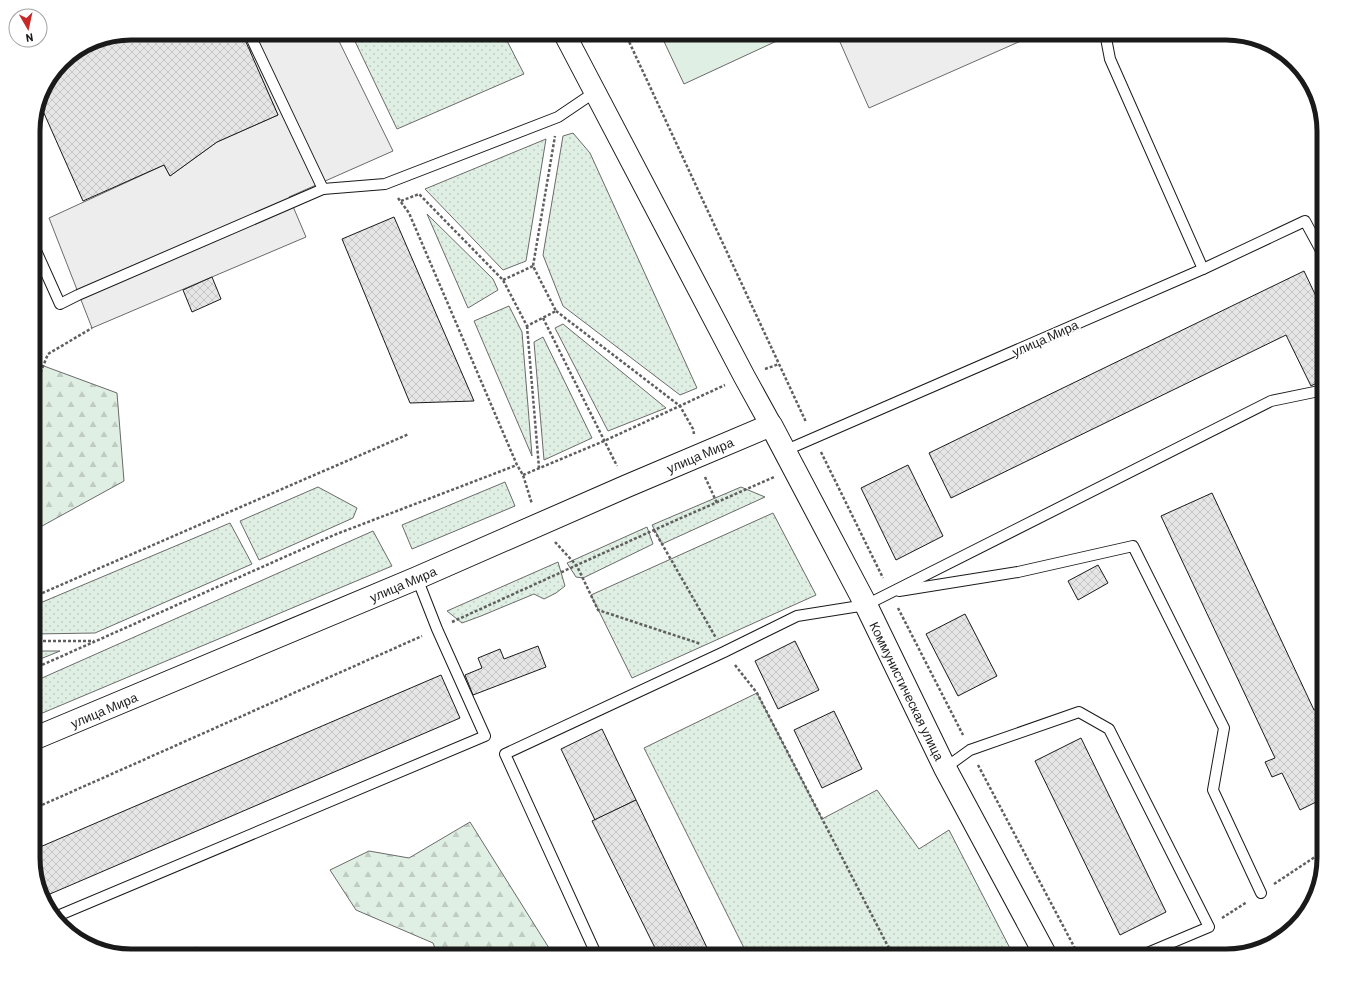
<svg xmlns="http://www.w3.org/2000/svg" width="1357" height="989" font-family="Barlow,sans-serif">
	<style>
		.grass { fill: url(#grass-dots); stroke: #6a6a6a }
		.forest { fill: url(#forest-firs); stroke: #6a6a6a }
		.green { fill: #e0efe3; stroke: #6a6a6a }
		.parking { fill: #ededed; stroke: #6a6a6a }
		.building { fill: url(#building-cross-hatch); stroke: #1a1a1a }
		.lines { fill: none; stroke-linecap: round; stroke-linejoin: round }
		.service-casing { stroke: #1a1a1a; stroke-width: 12 }
		.minor-casing { stroke: #1a1a1a; stroke-width: 23 }
		.tertiary-casing { stroke: #1a1a1a; stroke-width: 24 }
		.path { stroke: #5f5f5f; stroke-width: 2.5; stroke-dasharray: 3 2; stroke-linecap: butt }
		.service { stroke: #fff; stroke-width: 10 }
		.minor { stroke: #fff; stroke-width: 21 }
		.tertiary { stroke: #fff; stroke-width: 22 }
		.labels { text-anchor: middle; dominant-baseline: central; stroke-width: 3; stroke-linejoin: round; paint-order: stroke }
		.street-label { font-size: 13px; fill: #1a1a1a; stroke: #fff }
		.rim { fill: none; stroke: #1a1a1a; stroke-width: 5 }
	</style>
	<defs>
		<pattern id="grass-dots" width="8" height="8" patternUnits="userSpaceOnUse"><rect width="8" height="8" fill="#e0efe3"/><path d="M2 2h.1M6 6h.1" fill="none" stroke="#c0ccc2" stroke-width="1.8" stroke-linecap="round"/></pattern>
		<pattern id="forest-firs" width="22" height="20" patternUnits="userSpaceOnUse"><rect width="22" height="20" fill="#e0efe3"/><path d="M5 1l3.5 6h-7zM16 11l3.5 6h-7z" fill="#c0ccc2"/></pattern>
		<pattern id="building-cross-hatch" width="8" height="8" patternUnits="userSpaceOnUse"><rect width="8" height="8" fill="#e6e6e6"/><path d="M0 0l8 8M0 8l8-8" fill="none" stroke="#c5c5c5"/></pattern>
	</defs>
	<rect width="100%" height="100%" fill="#fff"/>
	<g class="grass">
		<path d="M351 33H503L524 74 397 129Z"/>
		<path d="M573 133 590 153 697 388 680 395 563 306 543 255 563 136Z"/>
		<path d="M546 139 526 261 503 270 425 189Z"/>
		<path d="M427 214 493 279 498 290 468 308Z"/>
		<path d="M509 306 522 332 532 456 474 321Z"/>
		<path d="M563 324 666 408 608 431 555 328Z"/>
		<path d="M543 337 592 438 544 460 534 342Z"/>
		<path d="M505 482 515 506 412 549 402 525Z"/>
		<path d="M318 487 357 508 353 518 259 560 240 521Z"/>
		<path d="M741 487 765 497 662 544 652 525Z"/>
		<path d="M773 513 816 595 632 678 591 595Z"/>
		<path d="M230 523 252 564 95 633 33 634V606Z"/>
		<path d="M647 527 653 544 583 578 576 577 567 563Z"/>
		<path d="M373 531 392 566 33 717V682Z"/>
		<path d="M558 562 565 586 556 593 544 599 534 594 481 616 462 623 447 611Z"/>
		<path d="M33 651H60L33 662Z"/>
		<path d="M757 693 822 819 877 790 919 849 949 830 1014 956H748L644 748Z"/>
	</g>
	<g class="forest">
		<path d="M33 362 117 393 124 481 33 531Z"/>
		<path d="M470 822 554 956H438L433 943 356 910 330 870 369 851 409 858Z"/>
		<path d="M197 947 200 956H175Z"/>
	</g>
	<path class="green" d="M660 33H794L684 84Z"/>
	<g class="parking">
		<path d="M247 33H335L393 151 289 197 306 237 92 328 49 218 164 165 170 176 217 142 278 115 251 55Z"/>
		<path d="M836 33H1039L869 108Z"/>
	</g>
	<g class="building">
		<path d="M131 33H242L278 115 217 142 170 176 164 165 83 201 39 102 43 88 66 57 94 40Z"/>
		<path d="M394 217 474 401 410 403 342 239Z"/>
		<path d="M1304 271 1324 313V379L1311 386 1286 335 951 498 929 453Z"/>
		<path d="M212 277 221 299 192 312 183 290Z"/>
		<path d="M908 465 943 536 896 560 861 488Z"/>
		<path d="M1212 493 1314 710 1324 706V798L1300 810 1282 773 1272 777 1265 762 1275 758 1161 516Z"/>
		<path d="M1098 565 1108 583 1078 600 1068 581Z"/>
		<path d="M965 614 997 676 958 696 926 634Z"/>
		<path d="M795 641 819 690 778 709 755 661Z"/>
		<path d="M538 646 546 667 473 695 465 675 482 668 478 658 500 649 504 659Z"/>
		<path d="M441 675 460 718 43 897 33 864V850Z"/>
		<path d="M834 711 862 769 822 788 794 730Z"/>
		<path d="M602 729 636 800 595 820 561 749Z"/>
		<path d="M1081 738 1166 912 1120 935 1035 761Z"/>
		<path d="M636 800 711 956H659L592 821Z"/>
	</g>
	<g class="lines">
		<g class="service-casing">
			<g id="service">
				<path d="M249 33 323 189"/>
				<path d="M1105 33 1110 59 1203 269"/>
				<path d="M33 244 60 304 78 295 323 189 385 184 558 117 595 92"/>
				<path d="M784 451 1203 269 1305 221 1324 256"/>
				<path d="M899 591 1018 572 1133 546 1224 728 1213 790 1261 893"/>
				<path d="M945 768 970 750 1079 712 1109 729 1209 927 1140 956"/>
				<path d="M55 917 485 736 437 629 417 578"/>
				<path d="M597 956 505 754 724 652 797 616 866 605 1271 401 1324 390"/>
			</g>
		</g>
		<g class="minor-casing">
			<path id="minor" d="M564 33 744 376 771 425"/>
		</g>
		<g class="tertiary-casing">
			<path id="tertiary" d="M33 739 417 578 627 486 771 425 866 605 945 768 1046 956"/>
		</g>
		<g class="path">
			<path d="M625 33 806 422"/>
			<path d="M398 198 409 213 517 465 523 475 532 504"/>
			<path d="M401 201 419 194 503 280 527 326 556 311 533 266 555 136"/>
			<path d="M503 280 533 266"/>
			<path d="M556 311 680 406 693 429 694 434"/>
			<path d="M543 318 617 466"/>
			<path d="M527 326 539 468"/>
			<path d="M765 369 779 364"/>
			<path d="M33 391 48 354 92 328"/>
			<path d="M821 452 883 578"/>
			<path d="M523 475 604 441 725 385"/>
			<path d="M705 477 717 503"/>
			<path d="M654 530 716 638"/>
			<path d="M555 542 577 566 598 610 701 644"/>
			<path d="M33 597 409 434"/>
			<path d="M898 608 963 735"/>
			<path d="M452 622 654 530 774 477"/>
			<path d="M33 641H94"/>
			<path d="M735 665 757 693 893 956"/>
			<path d="M33 669 334 535 517 465"/>
			<path d="M978 765 1079 956"/>
			<path d="M33 809 422 636"/>
			<path d="M1274 884 1324 851"/>
			<path d="M1222 918 1247 902"/>
		</g>
		<use href="#service" class="service"/>
		<use href="#minor" class="minor"/>
		<use href="#tertiary" class="tertiary"/>
	</g>
	<g class="labels">
		<g class="street-label">
			<text transform="translate(1045 338) rotate(-24)">улица Мира</text>
			<text transform="translate(700 455) rotate(-23)">улица Мира</text>
			<text transform="translate(403 584) rotate(-23)">улица Мира</text>
			<text transform="translate(907 691) rotate(64)">Коммунистическая улица</text>
			<text transform="translate(104 710) rotate(-23)">улица Мира</text>
		</g>
	</g>
	<path d="M0 0H1357V989H0ZM131 40H1226A91 91 0 0 1 1317 131V858A91 91 0 0 1 1226 949H131A91 91 0 0 1 40 858V131A91 91 0 0 1 131 40Z" fill="#fff" fill-rule="evenodd"/>
	<path class="rim" d="M131 40H1226A91 91 0 0 1 1317 131V858A91 91 0 0 1 1226 949H131A91 91 0 0 1 40 858V131A91 91 0 0 1 131 40Z"/>
	<g transform="translate(28 28) rotate(171)"><circle r="19" fill="#ffffff" stroke="#a3a3a3"/>
	<path d="M0-3L7 15L0 10L-7 15Z" fill="#c62828"/>
	<text y="-6" font-size="11" font-weight="bold" text-anchor="middle" fill="#1a1a1a">N</text>
	</g>
</svg>
